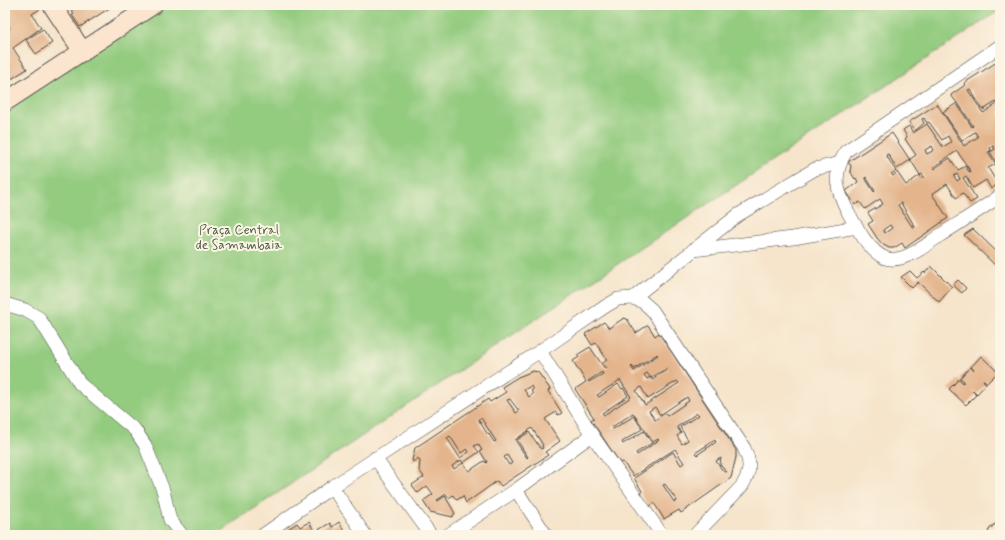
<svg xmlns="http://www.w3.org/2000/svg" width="1005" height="540" font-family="Mynerve,sans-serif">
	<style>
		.green { fill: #93cb7f; stroke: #5f7b55 }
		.building { fill: #e4b58d; fill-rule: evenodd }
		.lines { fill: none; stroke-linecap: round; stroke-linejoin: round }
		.street-casing { stroke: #494743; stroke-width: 14 }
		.secondary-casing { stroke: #494743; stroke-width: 20 }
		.street { stroke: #fff; stroke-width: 13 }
		.secondary { stroke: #fbe5cf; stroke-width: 18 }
		.labels { text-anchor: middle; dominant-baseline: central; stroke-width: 4; stroke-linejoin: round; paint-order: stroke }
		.park-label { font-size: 13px; fill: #4a5b44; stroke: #fcf5e5 }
	</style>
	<rect width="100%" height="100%" fill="#fcf5e5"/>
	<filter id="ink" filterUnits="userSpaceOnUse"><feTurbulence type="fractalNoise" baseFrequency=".025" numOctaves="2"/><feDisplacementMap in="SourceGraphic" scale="8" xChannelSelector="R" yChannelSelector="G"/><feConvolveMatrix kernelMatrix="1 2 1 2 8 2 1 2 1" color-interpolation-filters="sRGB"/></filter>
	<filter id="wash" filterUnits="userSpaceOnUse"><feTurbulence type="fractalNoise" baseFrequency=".012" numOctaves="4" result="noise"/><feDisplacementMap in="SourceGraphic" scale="16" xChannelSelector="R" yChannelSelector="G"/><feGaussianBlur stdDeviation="0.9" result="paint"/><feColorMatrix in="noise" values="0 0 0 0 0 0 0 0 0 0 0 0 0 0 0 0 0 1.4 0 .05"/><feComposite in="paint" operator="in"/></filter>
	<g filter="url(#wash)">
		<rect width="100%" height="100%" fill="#f6e4cb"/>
		<path class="green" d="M137 5H1000V10L637 251 215 535H5V91Z"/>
		<g id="blocks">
			<g class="building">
				<path d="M5 5H37L40 9 32 14 41 28 13 48 27 69 5 83V67L7 66 5 62V26L8 30 10 28 5 22Z"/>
				<path d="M69 5H87L88 7 92 5H110L111 7 80 27 72 15 74 14Z"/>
				<path d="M43 29 52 43 36 54 26 40Z"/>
				<path d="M1000 60V168L990 152 995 149 993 146 990 148 991 151 988 152 996 164 988 168 998 184 991 189 986 180 973 188 966 176 963 178 977 199 970 203 963 193 956 198 947 184 932 194 948 218 905 248 902 243 894 248H889L882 244 877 238 868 224 873 221 868 213 883 204 880 199 865 209 860 202 855 205 846 191 858 182 856 178 855 179 850 171 851 166 848 162 892 133 910 160 897 169 888 154 886 155 896 171 891 174 893 176 897 172 906 185 920 175 922 179 924 177 922 174 920 175 910 159 916 155 905 139 907 137 903 130 909 126 913 133 927 124 943 147 951 142 948 136 942 140 929 122 927 123 924 118 922 119 924 123 915 131 909 122 937 104 964 146 978 137 975 132 962 140 943 112 957 103 951 95 965 85 964 83ZM970 89 983 110 996 102 998 103 983 113 968 90ZM958 103 973 126 972 127 957 104ZM932 146 934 150 927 154 925 150ZM957 151 971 172 968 171 966 166 958 170 950 158 936 167 935 169 933 167ZM957 174 960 179 957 181 954 176ZM866 177 875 191 874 192 865 178ZM901 203 915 227 913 228 898 205ZM890 225 892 228 885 233 883 230Z"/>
				<path d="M973 229 1000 255V270L964 235Z"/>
				<path d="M931 266 952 287 939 302 918 282 912 288 901 277 910 271 917 278 924 272 925 273Z"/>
				<path d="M958 280 966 288 962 293 953 285Z"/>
				<path d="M624 318 627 319 636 333 648 325 655 336 659 333 736 450V457L731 478 681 513 679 510 664 519 654 503 649 507 640 493 642 491 634 478 673 452 681 465 684 463 675 449 633 476 623 462 620 463 591 420 594 418 575 389 586 382 573 361 579 357 577 355 590 347 605 369 607 368 603 363 607 360 596 343 592 345 585 334 604 322 609 328ZM657 354 658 355 634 371 631 367 632 366 634 369ZM667 368 668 369 652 380 650 377 647 379 644 375 647 373 651 378ZM602 372 603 374 589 382 588 381ZM620 380 631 397 604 415 602 413 628 396 623 388 622 389 618 384 599 397 597 395ZM677 381 679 383 645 405 636 391 641 387 648 399ZM687 397 689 401 667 416 665 413 655 420 649 411 655 407 660 415ZM633 413 653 442 658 439 659 440 637 455 636 453 652 443 644 431 623 444 622 442 642 429 634 416 613 429 612 427ZM697 413 699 415 680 427 688 440 682 444 677 436 681 433 677 427ZM715 440 716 442 697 455 695 453ZM721 458 720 465 727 472 723 471 716 461ZM665 484 677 501 674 502 663 485Z"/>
				<path d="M981 356 998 372 987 383 984 380H983L986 384 977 394 973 390 972 391 976 395 966 405 949 389 959 379 963 383 964 381 960 378 970 367 974 370 971 367Z"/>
				<path d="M533 371 538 372 550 389 548 391 562 413 558 415 556 412 545 419 560 441 545 452 548 455 501 486 497 481 466 503 463 496 457 500 453 495 449 498 446 494 437 500 438 501 445 496 453 510 455 514 453 515V517L430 512 423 501 433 494 427 486 418 493 412 485 424 477 419 470 420 461 418 458 413 462 412 460 415 448 488 399 490 402 506 392 502 387 518 377ZM531 386 533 390 531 391 533 394 529 397 524 390ZM510 399 519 411 516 413 507 400ZM481 418 496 441 494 442 489 434 488 435 478 419ZM532 428 543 445 542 446 543 448 541 449 529 432 517 440 528 457 527 458 515 440ZM450 436 461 453 467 449 469 452 460 458 447 438ZM478 444 482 450 480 451 487 462 486 463 484 461 469 471 463 463 454 469 452 466 461 460 463 463 479 452 474 446ZM507 455 512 463 509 465 504 457Z"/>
				<path d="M309 522 315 532 330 523 332 527 339 522 347 535H279L297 523 300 527Z"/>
			</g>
		</g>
	</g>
	<g filter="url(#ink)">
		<use href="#blocks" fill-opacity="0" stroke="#494743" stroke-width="1"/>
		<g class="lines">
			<g class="street-casing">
				<g id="street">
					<path d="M1000 46 846 151C832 176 836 189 849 214 857 228 869 251 885 258 893 261 903 258 911 254 921 250 930 242 939 236 959 223 980 210 1000 196"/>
					<path d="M693 250 793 238 857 227"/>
					<path d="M633 298 738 215 815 169 840 163"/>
					<path d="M5 304 25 310 39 318 80 384 135 430 145 445 163 490 170 520 182 535"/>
					<path d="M540 351 592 435"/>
					<path d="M375 458 431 535"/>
					<path d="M332 487 365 535"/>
					<path d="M516 490 546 535"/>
					<path d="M263 535 332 487 540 351 606 306 618 299 633 298 643 302 652 310 744 448C751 463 751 471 742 486L695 535"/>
					<path d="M448 535 516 490 592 435 662 535"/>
				</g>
			</g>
			<g class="secondary-casing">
				<g id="secondary">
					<path d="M52 5 83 52"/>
					<path d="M5 102 153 5"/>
					<path d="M997 535 1000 532"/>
				</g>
			</g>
			<use href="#street" class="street"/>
			<use href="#secondary" class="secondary"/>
		</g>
	</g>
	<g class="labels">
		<g class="park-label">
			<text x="239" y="230">Praça Central<tspan x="239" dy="15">de Samambaia</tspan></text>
		</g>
	</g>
	<rect width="1005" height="540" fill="none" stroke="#fcf5e5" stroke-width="20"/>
</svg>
